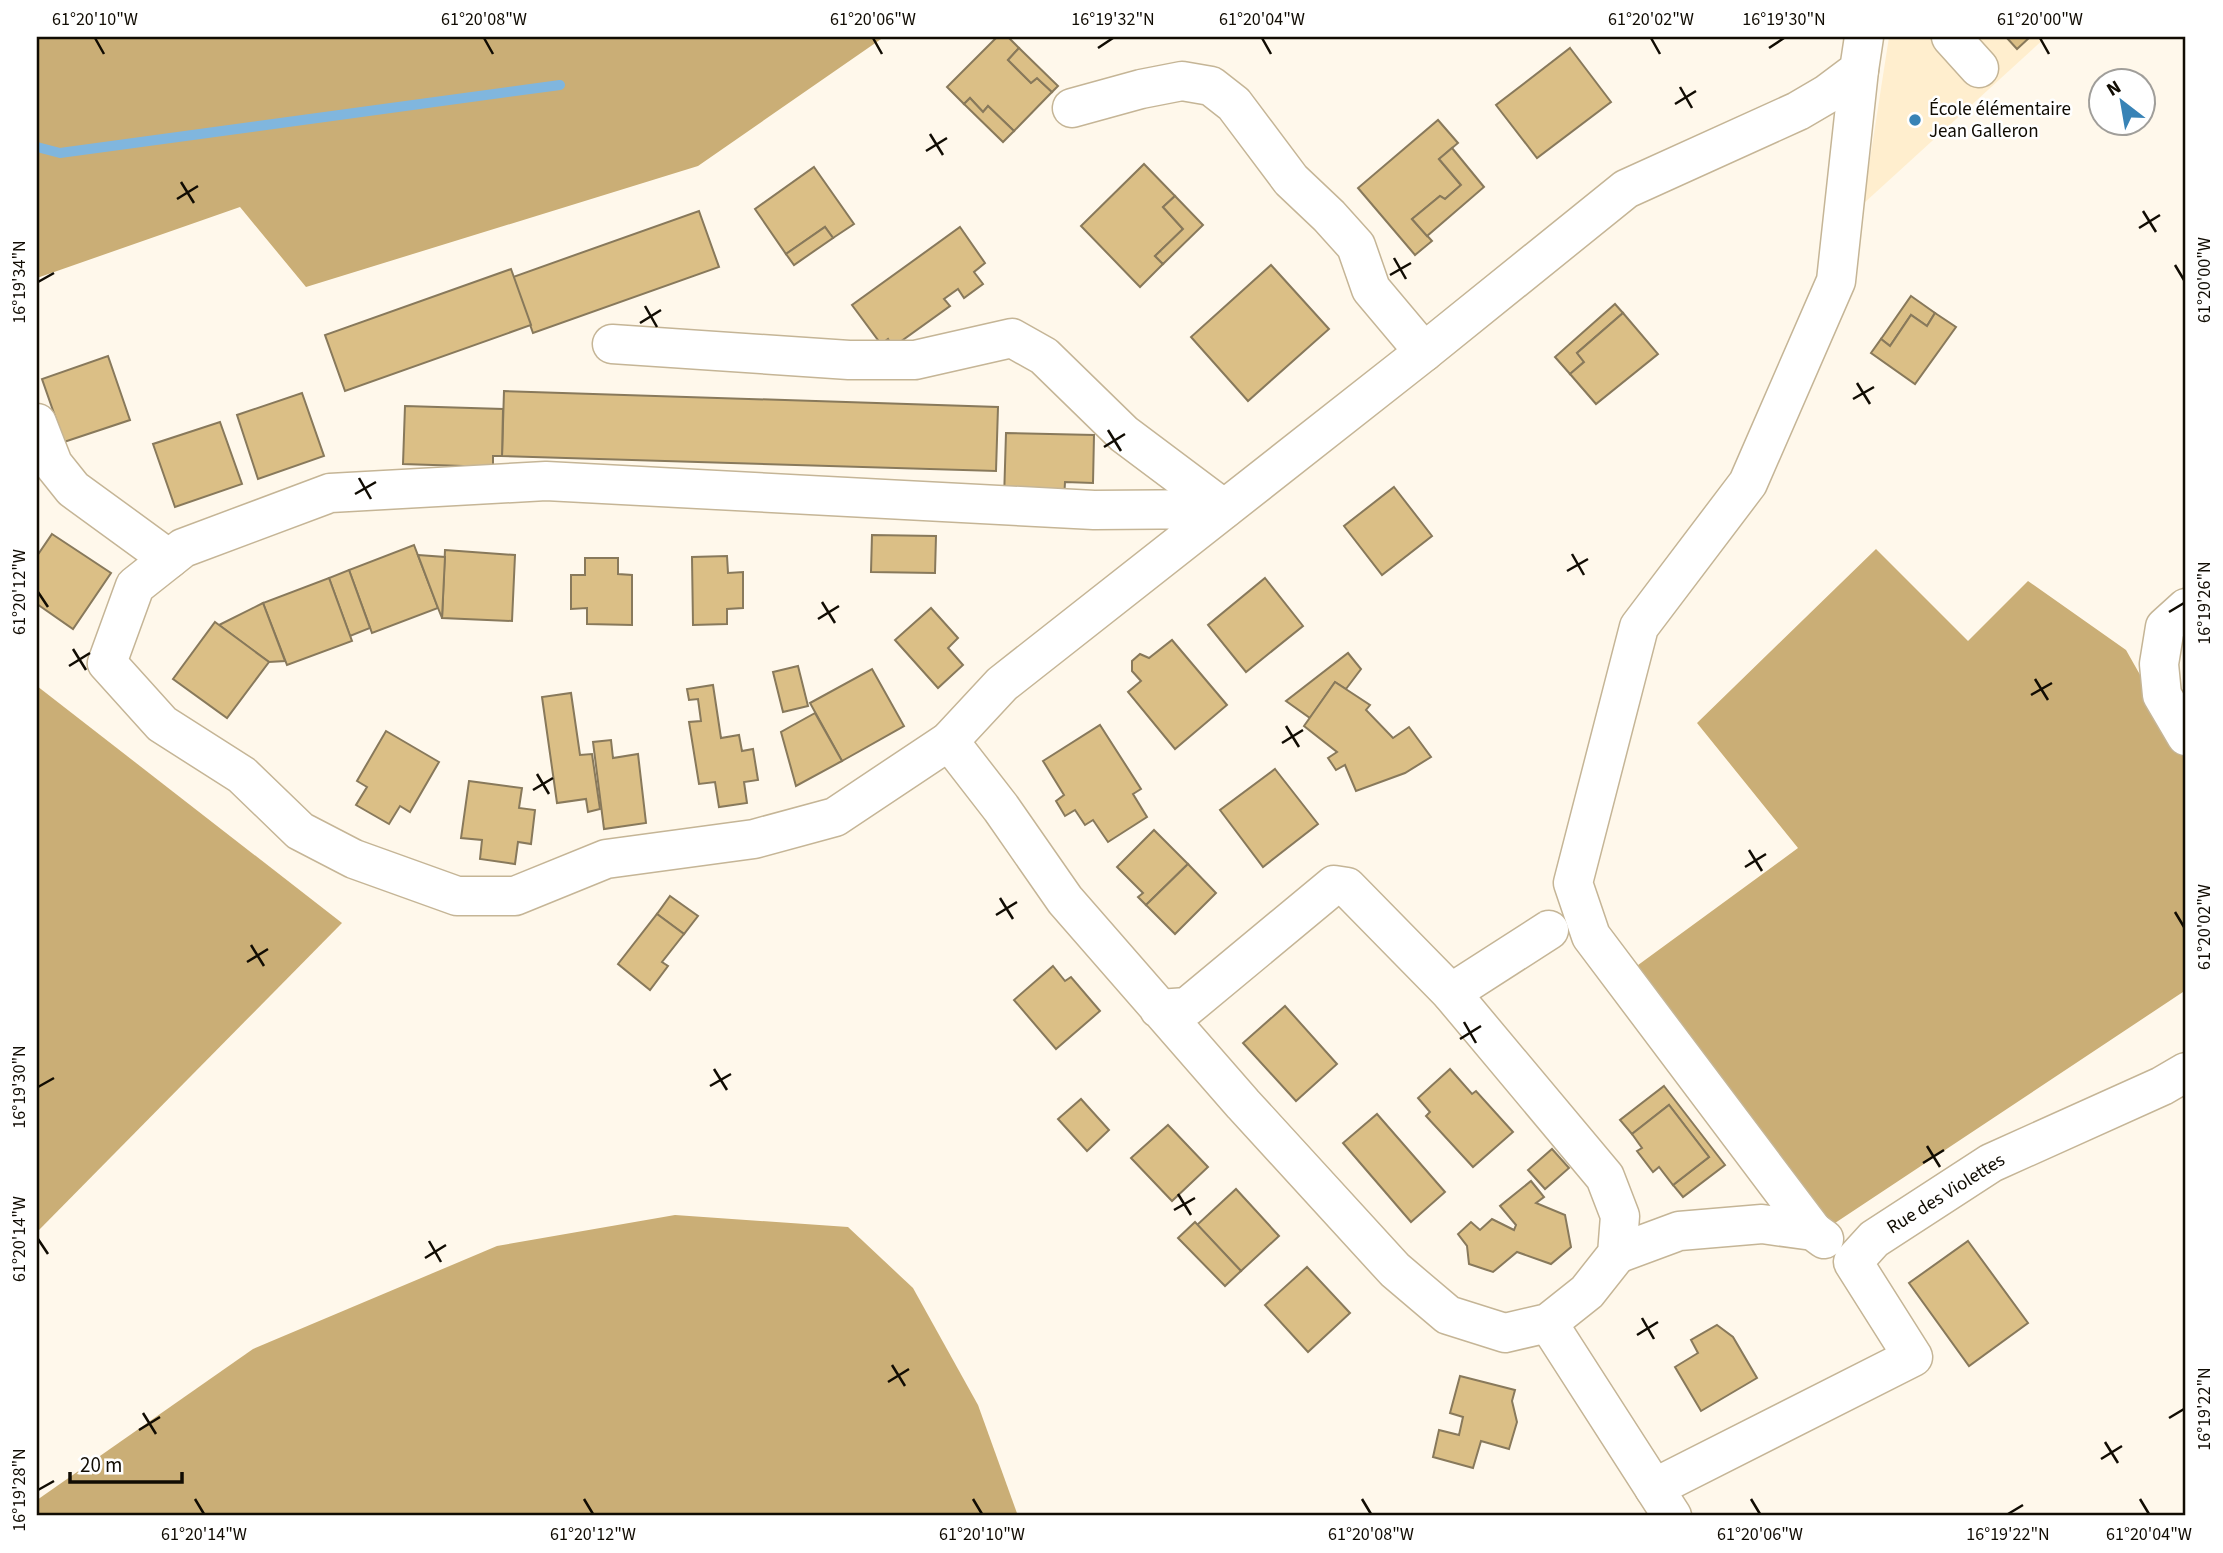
<svg xmlns="http://www.w3.org/2000/svg" width="2223" height="1553" font-family="'Source Sans 3',sans-serif">
	<style>
		.built { fill: #ffeece }
		.forest { fill: #caae76 }
		.lines { fill: none; stroke-linecap: round; stroke-linejoin: round }
		.stream { stroke: #80b6de; stroke-width: 10 }
		.building { fill: #dbbf86; stroke: #88795b; stroke-width: 2 }
		.minor-casing { stroke: #c5b596; stroke-width: 41 }
		.minor { stroke: #fff; stroke-width: 38 }
		.ticks { fill: none; stroke: #110c03; stroke-width: 2.5 }
		.poi-dot { fill: #3883b6; stroke: #fff; stroke-width: 2.5 }
		.labels { text-anchor: middle; dominant-baseline: central; stroke-width: 5; stroke-linejoin: round; paint-order: stroke }
		.poi-label { font-size: 19px; fill: #110c03; stroke: #fff; text-anchor: start }
		.street-label { font-size: 19px; fill: #110c03; stroke: #fff }
		.neatline { fill: none; stroke: #110c03; stroke-width: 2.5 }
		.ticks-label { font-size: 18px; text-anchor: middle; fill: #110c03 }
	</style>
	<rect width="100%" height="100%" fill="#fff8eb"/>
	<path class="built" d="M1889 37H2046L1863 204Z"/>
	<g class="forest">
		<path d="M37 37H884L698 166 306 287 240 207 37 278Z"/>
		<path d="M1876 549 1968 641 2028 581 2126 650 2186 756V990L1832 1225 1634 968 1798 848 1697 723Z"/>
		<path d="M37 686 342 923 37 1232Z"/>
		<path d="M675 1215 848 1227 913 1288 978 1405 1018 1516H37V1500L253 1349 497 1246Z"/>
	</g>
	<g class="lines">
		<path class="stream" d="M37 147 60 153 560 85"/>
	</g>
	<g class="building">
		<path d="M997 37H1008L1019 48 1008 60 1031 83 1037 78 1052 92 1014 131 988 106 983 112 970 98 964 104 947 87Z"/>
		<path d="M2006 37H2030L2017 49Z"/>
		<path d="M1019 48 1058 86 1052 92 1037 78 1031 83 1008 60Z"/>
		<path d="M1570 48 1611 102 1537 158 1496 105Z"/>
		<path d="M970 98 983 112 988 106 1014 131 1003 142 964 104Z"/>
		<path d="M1438 120 1458 143 1439 159 1461 185 1445 199 1440 196 1412 219 1432 241 1415 255 1358 188Z"/>
		<path d="M1452 148 1484 187 1427 236 1412 219 1440 196 1445 199 1461 185 1439 159Z"/>
		<path d="M1144 164 1175 196 1163 207 1183 229 1155 256 1163 264 1140 287 1081 226Z"/>
		<path d="M814 167 854 224 833 238 825 227 786 254 755 209Z"/>
		<path d="M1175 196 1203 225 1163 264 1155 256 1183 229 1163 207Z"/>
		<path d="M699 211 719 267 533 333 513 277Z"/>
		<path d="M825 227 833 238 794 265 786 254Z"/>
		<path d="M960 227 985 263 974 272 983 284 964 298 958 289 944 299 950 306 893 347 888 339 881 344 852 305Z"/>
		<path d="M1271 265 1329 329 1248 401 1191 337Z"/>
		<path d="M511 269 531 325 345 391 325 335Z"/>
		<path d="M1911 296 1935 313 1927 326 1911 315 1890 346 1881 339Z"/>
		<path d="M1615 304 1623 313 1577 353 1584 362 1570 374 1555 357Z"/>
		<path d="M1623 313 1658 354 1596 404 1570 374 1584 362 1577 353Z"/>
		<path d="M1935 313 1956 327 1915 384 1871 353 1881 339 1890 346 1911 315 1927 326Z"/>
		<path d="M108 356 130 420 64 442 42 379Z"/>
		<path d="M504 391 998 407 996 471 502 456Z"/>
		<path d="M302 393 324 456 258 479 237 415Z"/>
		<path d="M405 406 503 409 502 456H493V467L403 464Z"/>
		<path d="M220 422 242 484 175 507 153 444Z"/>
		<path d="M1006 433 1094 435 1093 483 1065 482 1064 500 1004 499Z"/>
		<path d="M1394 487 1432 536 1382 575 1344 526Z"/>
		<path d="M52 534 111 573 73 629 37 604V556Z"/>
		<path d="M872 535 936 536 935 573 871 572Z"/>
		<path d="M414 545 438 608 372 633 349 570Z"/>
		<path d="M445 550 515 555 512 621 442 618Z"/>
		<path d="M418 555 445 557 442 618 438 608Z"/>
		<path d="M727 556 728 573 743 572V608L727 609V624L693 625 692 557Z"/>
		<path d="M585 558H618V574L632 575V625L587 624V608L571 609V575H585Z"/>
		<path d="M349 570 370 628 350 636 329 578Z"/>
		<path d="M329 578 352 641 287 665 263 603Z"/>
		<path d="M1265 578 1303 626 1246 672 1208 625Z"/>
		<path d="M263 603 285 661 269 662 219 625Z"/>
		<path d="M931 608 958 638 948 648 963 665 938 688 895 640Z"/>
		<path d="M215 622 269 662 227 718 173 679Z"/>
		<path d="M1172 640 1227 705 1175 749 1128 692 1141 681 1132 671V661L1140 654 1149 658Z"/>
		<path d="M1348 653 1361 669 1346 689 1335 682 1310 718 1286 701Z"/>
		<path d="M798 666 808 706 783 712 773 672Z"/>
		<path d="M872 669 904 726 842 761 810 703Z"/>
		<path d="M1335 682 1370 705 1366 710 1393 738 1409 727 1431 757 1405 773 1356 791 1345 765 1336 770 1328 758 1337 752 1304 726Z"/>
		<path d="M713 685 721 738 739 735 742 751 753 749 758 780 744 782 747 803 719 807 715 782 699 784 689 722 701 721 698 699 689 700 687 689Z"/>
		<path d="M571 693 580 755 592 754 600 809 588 812 586 799 557 803 542 697Z"/>
		<path d="M815 713 842 761 796 786 781 732Z"/>
		<path d="M1100 725 1141 789 1133 794 1147 817 1108 842 1093 820 1085 825 1075 810 1065 816 1056 801 1064 795 1043 761Z"/>
		<path d="M386 731 439 762 410 812 400 806 389 824 356 805 367 787 357 781Z"/>
		<path d="M611 740 613 758 638 754 646 823 604 829 593 742Z"/>
		<path d="M1275 769 1318 824 1263 867 1220 810Z"/>
		<path d="M469 781 522 788 519 808 535 810 531 844 518 842 515 864 480 859 482 840 461 838Z"/>
		<path d="M1154 830 1188 864 1146 905 1138 897 1143 893 1117 867Z"/>
		<path d="M1188 864 1216 893 1175 934 1146 905Z"/>
		<path d="M670 896 698 916 684 934 657 914Z"/>
		<path d="M657 914 684 934 662 962 668 966 650 990 618 964Z"/>
		<path d="M1053 966 1065 981 1071 977 1100 1011 1056 1049 1014 1000Z"/>
		<path d="M1285 1006 1337 1064 1296 1101 1243 1043Z"/>
		<path d="M1450 1069 1472 1094 1476 1091 1513 1132 1473 1167 1426 1116 1430 1112 1418 1098Z"/>
		<path d="M1664 1086 1725 1165 1683 1197 1673 1185 1709 1157 1669 1105 1632 1134 1620 1120Z"/>
		<path d="M1081 1099 1109 1130 1087 1151 1058 1119Z"/>
		<path d="M1669 1105 1709 1157 1673 1185 1659 1167 1653 1172 1637 1151 1642 1148 1632 1134Z"/>
		<path d="M1377 1114 1445 1192 1411 1222 1343 1143Z"/>
		<path d="M1168 1125 1208 1167 1172 1201 1131 1158Z"/>
		<path d="M1552 1149 1569 1168 1545 1189 1528 1170Z"/>
		<path d="M1531 1181 1544 1197 1536 1203 1565 1215 1571 1247 1551 1264 1517 1252 1493 1272 1469 1264 1467 1246 1458 1234 1471 1222 1480 1230 1492 1219 1514 1230 1516 1225 1500 1206Z"/>
		<path d="M1236 1189 1279 1236 1241 1271 1197 1225Z"/>
		<path d="M1195 1222 1241 1271 1225 1286 1178 1238Z"/>
		<path d="M1968 1241 2028 1323 1969 1366 1909 1283Z"/>
		<path d="M1307 1267 1350 1313 1308 1352 1265 1305Z"/>
		<path d="M1717 1325 1733 1337 1757 1378 1701 1411 1675 1367 1698 1353 1691 1340Z"/>
		<path d="M1460 1376 1515 1390 1512 1401 1517 1422 1509 1449 1481 1441 1473 1468 1433 1457 1439 1430 1459 1435 1463 1417 1450 1413Z"/>
	</g>
	<g class="lines">
		<g class="minor-casing">
			<g id="minor">
				<path d="M1951 37 1979 68"/>
				<path d="M1072 108 1141 89 1182 81 1211 86 1234 104 1291 180 1329 216 1356 246 1371 289 1424 352"/>
				<path d="M612 344 849 360H915L1012 338 1044 356 1124 434 1224 509"/>
				<path d="M37 423 53 464 73 489 169 559"/>
				<path d="M1224 509 1094 510 546 481 330 493 183 548 135 586 107 663 162 724 242 775 300 831 354 859 457 896H515L606 859 754 839 835 817 949 741 1002 684 1424 352 1626 189 1798 111 1827 94 1859 70 1864 37"/>
				<path d="M2186 608 2165 627 2159 664 2162 695 2186 736"/>
				<path d="M949 741 1001 808 1065 900 1243 1104 1395 1270 1448 1315 1505 1333 1548 1323 1587 1292 1617 1254 1620 1216 1605 1177 1451 993 1347 887 1334 885 1187 1007 1159 1009"/>
				<path d="M1451 993 1549 930"/>
				<path d="M1813 1231 1591 936 1573 883 1639 627 1748 483 1836 281 1859 70"/>
				<path d="M1617 1254 1679 1231 1762 1224 1813 1231 1824 1239"/>
				<path d="M1548 1323 1672 1516"/>
				<path d="M1654 1488 1913 1357 1853 1262 1874 1239 1991 1163 2162 1086 2186 1072"/>
			</g>
		</g>
		<use href="#minor" class="minor"/>
	</g>
	<path class="ticks" d="M95 38 104 54M484 38 493 54M873 38 882 54M1262 38 1271 54M1651 38 1660 54M2040 38 2049 54M1098 48 1113 38M1769 48 1784 38M1680 87 1692 108M1675 104 1696 91M930 134 943 155M926 151 947 138M181 182 194 203M177 199 198 186M2143 211 2156 232M2139 228 2160 215M1394 258 1406 279M2175 265 2184 280M1390 275 1411 263M38 282 54 273M645 306 657 327M640 323 661 310M1857 383 1870 404M1853 399 1874 387M1108 430 1121 451M1104 447 1125 434M359 478 371 499M355 494 376 482M1572 554 1584 575M1567 571 1588 559M38 592 48 607M822 602 835 623M2169 612 2184 603M818 619 839 606M73 649 86 670M69 666 90 653M2035 679 2048 700M2031 695 2052 683M1286 726 1299 747M1282 743 1303 730M537 774 549 794M533 790 553 778M1749 850 1762 871M1745 867 1766 854M1000 898 1013 919M2175 912 2184 927M996 915 1017 902M251 945 264 966M247 962 268 949M1464 1022 1476 1043M1460 1039 1481 1026M714 1069 727 1090M710 1086 731 1074M38 1087 54 1078M1927 1146 1940 1167M1923 1163 1944 1150M1178 1194 1191 1215M1174 1210 1195 1198M38 1239 48 1254M429 1241 441 1262M425 1258 446 1245M1642 1318 1654 1339M1637 1335 1658 1322M892 1365 905 1386M888 1382 909 1369M143 1413 156 1434M2169 1418 2184 1409M139 1430 160 1417M2105 1442 2118 1463M2101 1459 2122 1446M38 1490 54 1481M195 1499 204 1514M584 1499 593 1514M973 1499 982 1514M1362 1499 1371 1514M1751 1499 1760 1514M2140 1499 2149 1514M2008 1514 2023 1505"/>
	<circle class="poi-dot" cx="1915" cy="120" r="7"/>
	<g class="labels">
		<g class="poi-label">
			<text x="1929" y="109">École élémentaire<tspan x="1929" dy="22">Jean Galleron</tspan></text>
		</g>
		<g class="street-label">
			<text transform="translate(1946 1194) rotate(-32)">Rue des Violettes</text>
		</g>
	</g>
	<rect width="2223" height="1553" fill="none" stroke="#ffffff" stroke-width="77"/>
	<g transform="translate(2122 102) rotate(329)"><circle r="33" fill="#ffffff" stroke="#a09e9a" stroke-width="2"/>
	<path d="M0-5L12 26L0 18L-12 26Z" fill="#3883b6"/>
	<text y="-10" font-size="19" font-weight="bold" text-anchor="middle" fill="#110c03">N</text>
	</g>
	<path d="M70 1472v10h112v-10" fill="none" stroke="#110c03" stroke-width="3.5"/>
	<text x="80" y="1472" font-size="21" fill="#110c03" stroke="#ffffff" stroke-width="5" paint-order="stroke">20 m</text>
	<rect x="38" y="38" width="2146" height="1476" class="neatline"/>
	<g class="ticks-label">
		<text x="95" y="25">61°20'10"W</text>
		<text x="484" y="25">61°20'08"W</text>
		<text x="873" y="25">61°20'06"W</text>
		<text x="1113" y="25">16°19'32"N</text>
		<text x="1262" y="25">61°20'04"W</text>
		<text x="1651" y="25">61°20'02"W</text>
		<text x="1784" y="25">16°19'30"N</text>
		<text x="2040" y="25">61°20'00"W</text>
		<text transform="translate(2204 280) rotate(-90)" y="6">61°20'00"W</text>
		<text transform="translate(19 282) rotate(-90)" y="6">16°19'34"N</text>
		<text transform="translate(19 592) rotate(-90)" y="6">61°20'12"W</text>
		<text transform="translate(2204 603) rotate(-90)" y="6">16°19'26"N</text>
		<text transform="translate(2204 927) rotate(-90)" y="6">61°20'02"W</text>
		<text transform="translate(19 1087) rotate(-90)" y="6">16°19'30"N</text>
		<text transform="translate(19 1239) rotate(-90)" y="6">61°20'14"W</text>
		<text transform="translate(2204 1409) rotate(-90)" y="6">16°19'22"N</text>
		<text transform="translate(19 1490) rotate(-90)" y="6">16°19'28"N</text>
		<text x="204" y="1540">61°20'14"W</text>
		<text x="593" y="1540">61°20'12"W</text>
		<text x="982" y="1540">61°20'10"W</text>
		<text x="1371" y="1540">61°20'08"W</text>
		<text x="1760" y="1540">61°20'06"W</text>
		<text x="2008" y="1540">16°19'22"N</text>
		<text x="2149" y="1540">61°20'04"W</text>
	</g>
</svg>
